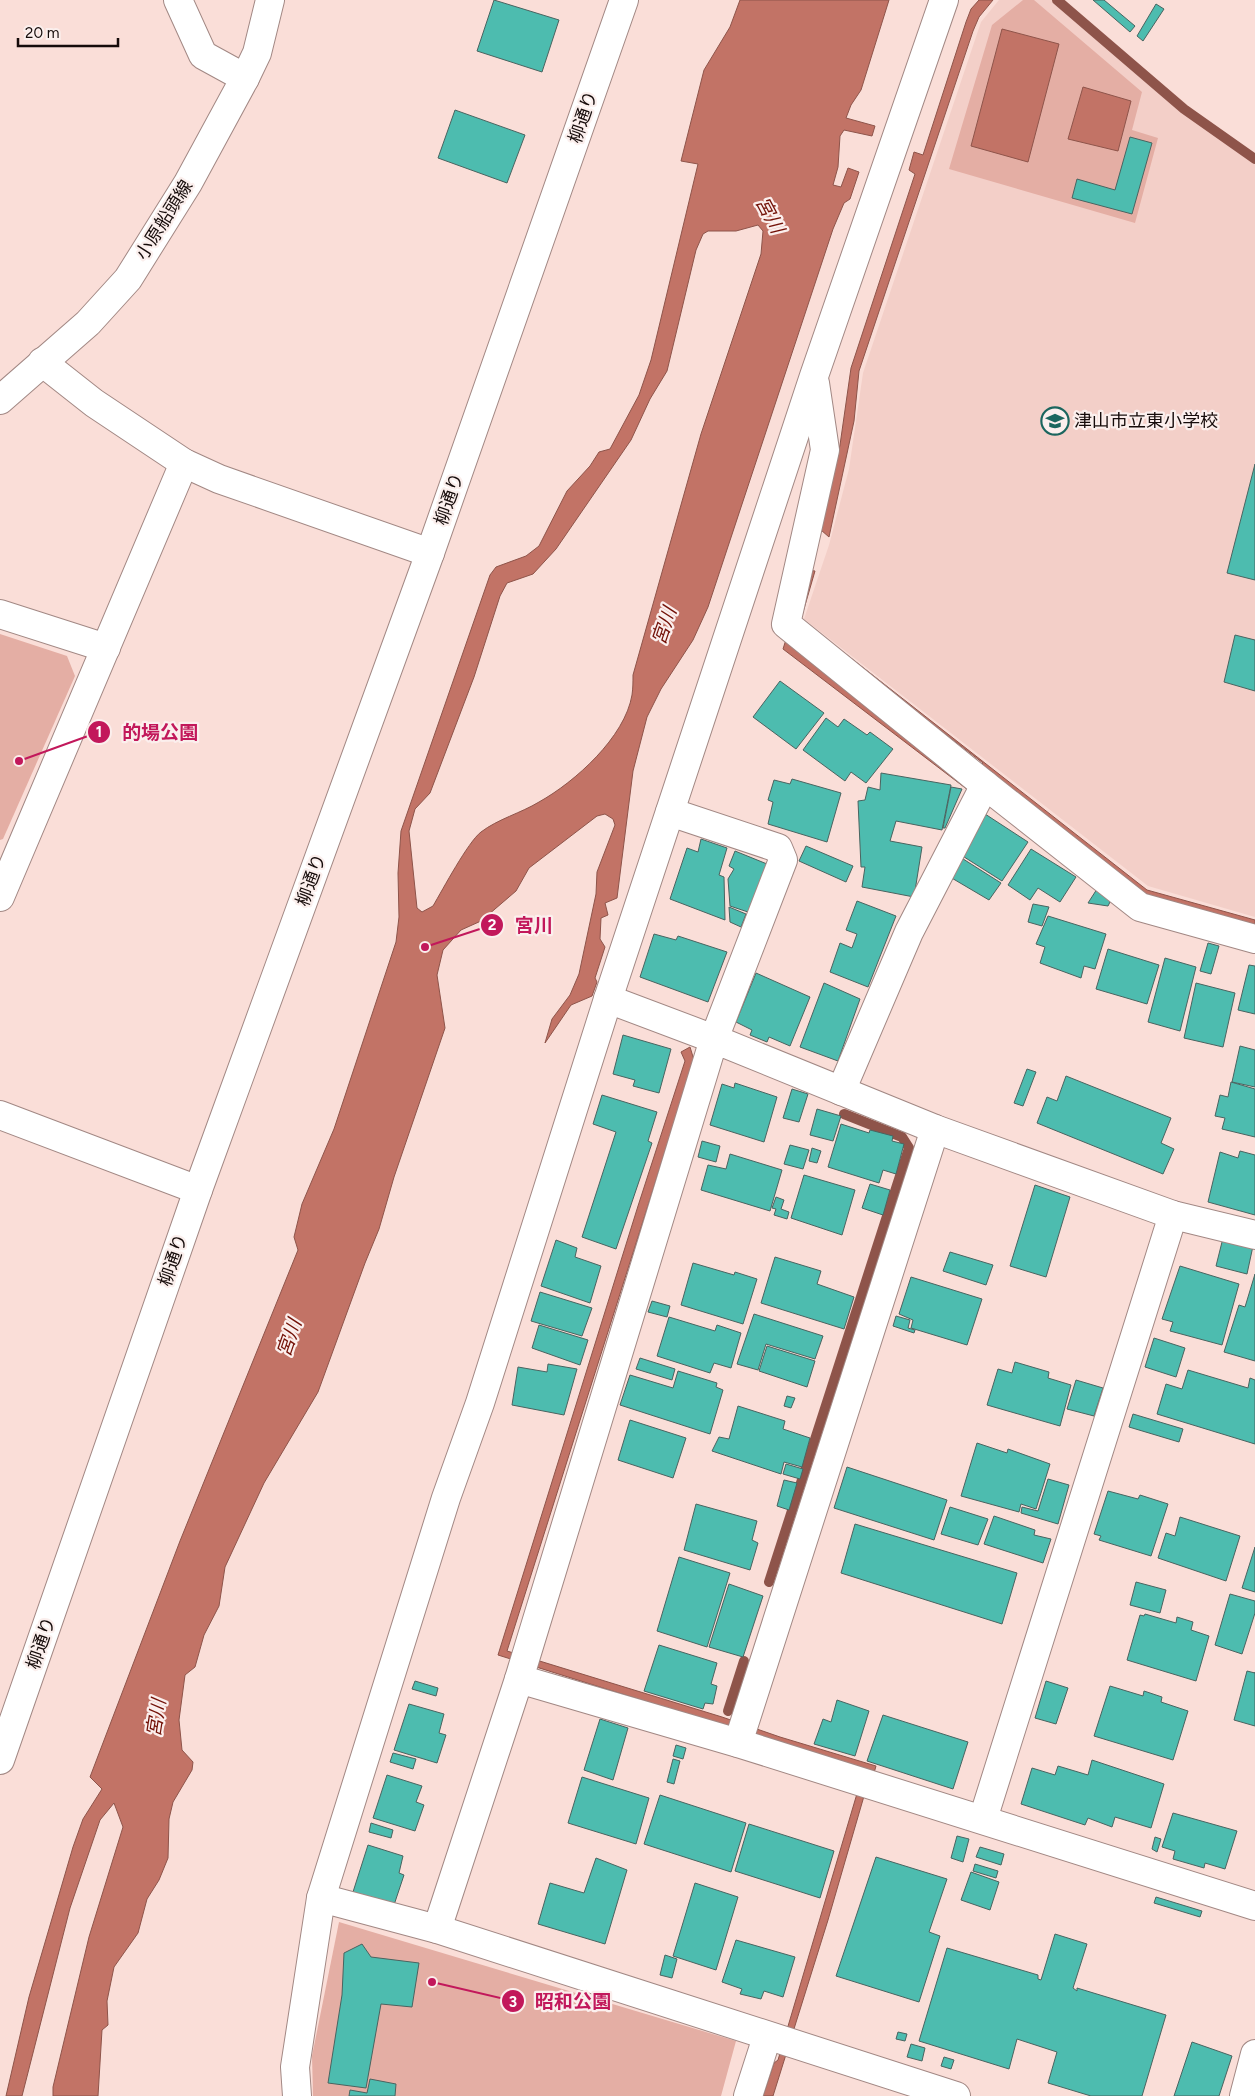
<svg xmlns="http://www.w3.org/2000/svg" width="1255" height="2096" font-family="Figtree,'Noto Sans JP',sans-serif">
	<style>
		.built { fill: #f3cfc8 }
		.green { fill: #e4aea4 }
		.water { fill: #c27366; stroke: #8e544a; fill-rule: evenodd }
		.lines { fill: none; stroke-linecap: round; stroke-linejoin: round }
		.stream { stroke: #8e544a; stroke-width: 10 }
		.building { fill: #4dbcaf; stroke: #496460 }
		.street-casing { stroke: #a28884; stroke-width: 30 }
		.secondary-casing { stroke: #a28884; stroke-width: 30 }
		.street { stroke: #fff; stroke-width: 28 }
		.secondary { stroke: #fff; stroke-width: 28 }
		.labels { text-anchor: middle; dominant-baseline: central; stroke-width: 4.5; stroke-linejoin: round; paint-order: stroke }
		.street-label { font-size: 18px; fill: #150b0a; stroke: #fbefed }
		.poi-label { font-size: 18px; fill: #150b0a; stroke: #fbefed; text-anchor: start }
		.water-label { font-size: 19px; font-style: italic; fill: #721006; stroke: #fbefed }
		.leader { fill: none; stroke: #c2185b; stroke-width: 2 }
		.callout-dot { fill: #c2185b; stroke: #fbefed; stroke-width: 2 }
		.mark-label { font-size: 15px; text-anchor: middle; font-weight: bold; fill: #fff }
		.callout-label { font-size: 19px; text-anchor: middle; font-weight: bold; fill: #c2185b; stroke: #fbefed; stroke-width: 4.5; stroke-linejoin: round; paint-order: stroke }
	</style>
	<rect width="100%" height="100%" fill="#faded8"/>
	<path class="built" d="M999 0H1062L1197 113 1255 154V917L1148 886 804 619 829 545 849 469 863 373 981 22Z"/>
	<g class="green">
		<path d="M1023 0H1034L1142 92 1132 130 1158 138 1135 223 949 169 992 25Z"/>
		<path d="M0 634 67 656 75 676 3 839 0 840Z"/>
		<path d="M339 1922 736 2041 721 2096H313L312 2056Z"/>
	</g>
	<g class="water">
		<path d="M740 0H889L861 90 851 105 846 118 875 126 872 136 844 130 840 136 838 167 833 185 841 187 848 168 859 172 850 199 844 203 833 229 708 607 693 640 661 689 647 717 633 771 617 898 605 903 608 915 601 918 600 939 605 947 595 978 597 982 592 996 571 1005 545 1043 552 1019 570 995 579 974 596 894 597 872 615 825 613 819 605 814 597 816 529 868 516 891 481 921 461 930 443 950 437 975 445 1028 394 1177 379 1229 365 1263 318 1392 264 1483 225 1567 219 1606 204 1635 195 1667 185 1675 179 1720 182 1750 193 1762 192 1770 173 1802 169 1819 168 1858 159 1880 147 1899 138 1933 114 1967 107 2001 108 2025 102 2030 98 2096H53V2087L89 1937 123 1827 114 1803 100 1820 70 1908 22 2096H6L29 1997 73 1847 83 1819 102 1789 90 1777 180 1541 298 1250 294 1237 302 1204 334 1129 396 942 399 917 398 873 401 831 490 575 496 567 526 556 539 546 567 491 590 466 599 452 610 449 639 395 651 360 698 164 681 161 704 70 730 27ZM758 225 763 231 761 254 701 434 633 675C633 682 633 688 632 695 625 737 575 782 539 802 521 813 498 819 481 832 468 842 443 889 433 906L422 912 417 908 409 831 415 809 430 793 474 677 500 596 507 583 533 574 556 549 631 440 650 399 667 371 696 250 703 234 708 231H736Z"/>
		<path d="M979 0H993L979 17 973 31 859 371 854 421 829 537 821 530 840 445 851 368 915 174 909 170 914 152 923 155 966 22 971 9Z"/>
		<path d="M1002 29 1059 44 1028 162 971 146Z"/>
		<path d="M1083 87 1131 101 1118 151 1068 139Z"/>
		<path d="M808 570 815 571 801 619 1147 890 1255 920V928L1149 900 968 790 783 649ZM800 622 983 763 979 767Z"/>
		<path d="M690 1047 694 1060 507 1651 722 1717 780 1737 876 1766 874 1773 871 1772 828 1920 773 2096H763L774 2063 778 2060 864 1770 498 1655 638 1206 685 1061 681 1052Z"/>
	</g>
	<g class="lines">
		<g class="stream">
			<path d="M1057 0 1184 109 1255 159"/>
			<path d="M769 1582 909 1148 902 1137 844 1114"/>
			<path d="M728 1711 744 1661"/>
		</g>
	</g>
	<g class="building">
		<path d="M494 0 559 20 542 72 477 51Z"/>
		<path d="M1093 0H1104L1135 26 1130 32Z"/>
		<path d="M1156 4 1164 9 1143 41 1137 36Z"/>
		<path d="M455 110 525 135 507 183 438 158Z"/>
		<path d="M1130 137 1152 143 1132 214 1072 198 1077 179 1115 190Z"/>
		<path d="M1255 464V580L1227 573Z"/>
		<path d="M1235 635 1255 640V691L1224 682Z"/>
		<path d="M780 681 824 713 796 749 753 717Z"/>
		<path d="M826 718 838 727 844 719 867 735 870 732 893 749 866 783 851 772 845 781 803 750Z"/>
		<path d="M881 773 951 785 942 830 896 821 890 841 922 847 914 897 862 887 865 867H861L858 801 865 800 868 787 880 790Z"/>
		<path d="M792 779 841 793 827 842 768 824 773 802 768 800 774 780 790 784Z"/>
		<path d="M951 787 962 789 945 828H943Z"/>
		<path d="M982 812 1028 842 1002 881 961 855Z"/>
		<path d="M701 839 727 848 719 875 724 877 725 920 670 899 687 848 698 852Z"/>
		<path d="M806 846 853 866 846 882 799 861Z"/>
		<path d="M1031 849 1076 877 1060 902 1038 888 1030 900 1008 885Z"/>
		<path d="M735 851 767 864 748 912 730 906 728 879 734 869 729 866Z"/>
		<path d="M960 857 1001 883 989 900 950 877Z"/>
		<path d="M1097 889 1111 900 1108 906 1088 903Z"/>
		<path d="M857 901 896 916 868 987 830 972 840 943 852 948 857 934 846 930Z"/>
		<path d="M1033 904 1049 907 1042 926 1028 922Z"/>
		<path d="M729 907 746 914 741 927 730 922Z"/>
		<path d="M1048 916 1106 934 1095 969 1084 966 1081 978 1040 963 1045 947 1036 944Z"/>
		<path d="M654 934 676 940 678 936 727 952 708 1002 640 977Z"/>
		<path d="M1208 943 1219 946 1211 974 1200 971Z"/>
		<path d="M1108 949 1159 965 1147 1004 1096 989Z"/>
		<path d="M1165 958 1196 967 1180 1031 1148 1022Z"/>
		<path d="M1249 965 1255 966V1014L1238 1010Z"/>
		<path d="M756 973 810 997 790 1046 769 1037 767 1042 750 1035 752 1030 736 1022Z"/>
		<path d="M824 983 860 999 838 1061 800 1047Z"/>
		<path d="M1196 983 1235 993 1223 1047 1184 1038Z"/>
		<path d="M623 1035 671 1049 659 1093 633 1086 635 1080 613 1074Z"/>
		<path d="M1240 1046 1255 1050V1087L1232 1082Z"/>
		<path d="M1027 1069 1036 1072 1023 1106 1014 1103Z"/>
		<path d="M1066 1076 1171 1118 1161 1143 1174 1149 1163 1174 1037 1123 1047 1097 1057 1101Z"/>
		<path d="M1231 1082 1255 1089V1137L1222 1129 1225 1118 1215 1116 1220 1095 1228 1097Z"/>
		<path d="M735 1083 777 1097 764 1142 710 1125 722 1084 734 1088Z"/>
		<path d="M792 1089 808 1094 799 1122 783 1118Z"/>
		<path d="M602 1095 657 1112 648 1141 652 1143 616 1249 582 1237 616 1132 593 1124Z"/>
		<path d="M817 1109 841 1116 833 1141 810 1135Z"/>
		<path d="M841 1124 869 1133 870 1130 893 1136 892 1141 904 1144 896 1174 883 1170 879 1183 828 1167Z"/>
		<path d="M702 1141 720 1146 716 1162 698 1157Z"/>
		<path d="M790 1145 809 1150 803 1169 784 1164Z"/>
		<path d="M812 1148 821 1151 817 1163 809 1161Z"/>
		<path d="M1240 1151 1255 1155V1215L1208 1202 1220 1152 1238 1158Z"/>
		<path d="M730 1154 782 1170 770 1211 701 1190 708 1165 726 1169Z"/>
		<path d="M804 1175 855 1190 842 1235 791 1218Z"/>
		<path d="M870 1184 890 1190 883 1215 862 1208Z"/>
		<path d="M1035 1185 1070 1197 1046 1277 1010 1266Z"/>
		<path d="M776 1197 784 1200 781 1209 789 1212 787 1219 774 1215 776 1209 772 1208Z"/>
		<path d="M1223 1238 1253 1246 1247 1274 1216 1266Z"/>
		<path d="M556 1240 577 1248 575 1257 601 1266 590 1303 541 1286Z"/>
		<path d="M950 1252 993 1265 986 1285 943 1271Z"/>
		<path d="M775 1257 821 1271 817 1284 854 1297 844 1329 761 1303Z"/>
		<path d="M693 1263 734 1275 735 1272 757 1279 743 1324 681 1305Z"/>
		<path d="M1180 1266 1239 1284 1222 1345 1170 1331 1173 1322 1162 1319Z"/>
		<path d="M1255 1274V1361L1224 1352 1239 1305 1245 1307Z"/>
		<path d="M911 1277 982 1299 967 1345 911 1328 913 1320 899 1314Z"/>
		<path d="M540 1292 592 1308 582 1336 531 1321Z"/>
		<path d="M652 1301 670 1306 667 1317 648 1312Z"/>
		<path d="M754 1314 823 1336 815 1359 766 1344 758 1370 737 1364Z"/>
		<path d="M896 1316 910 1320 908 1328 915 1330 914 1333 893 1326Z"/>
		<path d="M669 1317 715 1331 717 1325 741 1333 731 1368 714 1363 710 1373 657 1356Z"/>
		<path d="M539 1325 588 1340 580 1365 532 1348Z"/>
		<path d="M1154 1338 1185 1348 1176 1377 1145 1367Z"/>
		<path d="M767 1346 815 1361 807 1387 759 1371Z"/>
		<path d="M640 1358 675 1369 672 1380 636 1369Z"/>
		<path d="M1015 1362 1049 1372 1048 1378 1071 1385 1060 1426 987 1405 998 1369 1012 1373Z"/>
		<path d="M548 1364 577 1369 564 1415 512 1405 518 1367 547 1372Z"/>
		<path d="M1188 1370 1248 1388 1250 1378 1255 1380V1444L1157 1414 1166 1384 1182 1389Z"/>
		<path d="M678 1371 717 1383 716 1387 723 1390 710 1434 620 1405 630 1375 673 1388Z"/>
		<path d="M1076 1380 1103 1388 1094 1416 1067 1409Z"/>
		<path d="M787 1396 795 1398 791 1408 784 1406Z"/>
		<path d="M738 1406 785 1421 783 1429 810 1438 802 1467 784 1462 781 1474 712 1451 719 1437 729 1439Z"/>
		<path d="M1133 1414 1183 1429 1179 1442 1129 1427Z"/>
		<path d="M630 1420 686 1438 673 1478 618 1460Z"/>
		<path d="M977 1443 1007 1453 1008 1449 1050 1464 1036 1509 1021 1504 1019 1512 961 1496Z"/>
		<path d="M786 1464 803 1469 800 1479 783 1474Z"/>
		<path d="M847 1467 947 1500 934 1540 834 1508Z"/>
		<path d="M1048 1479 1069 1485 1058 1524 1021 1513 1022 1507 1038 1511Z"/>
		<path d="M784 1480 797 1483 789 1510 777 1506Z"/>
		<path d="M1108 1491 1138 1499 1140 1495 1168 1504 1151 1556 1099 1540 1101 1536 1094 1534Z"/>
		<path d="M696 1504 757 1521 752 1540 758 1543 750 1570 684 1550Z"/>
		<path d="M950 1507 988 1519 978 1545 941 1534Z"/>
		<path d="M994 1516 1035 1530 1034 1535 1051 1539 1043 1563 984 1544Z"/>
		<path d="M1180 1517 1240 1536 1226 1581 1158 1558 1166 1533 1175 1536Z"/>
		<path d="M855 1524 1017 1573 1002 1624 841 1573Z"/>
		<path d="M1255 1547V1592L1242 1588Z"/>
		<path d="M679 1557 730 1573 707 1647 657 1631Z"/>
		<path d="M1136 1582 1166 1590 1160 1613 1130 1605Z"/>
		<path d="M729 1584 763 1596 743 1657 709 1647Z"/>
		<path d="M1230 1594 1255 1601V1613L1242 1654 1215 1645Z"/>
		<path d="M1145 1614 1176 1623 1177 1617 1193 1622 1191 1630 1209 1636 1196 1681 1127 1660 1140 1615 1144 1616Z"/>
		<path d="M659 1645 717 1663 711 1684 717 1686 713 1704 705 1703 703 1709 644 1691Z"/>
		<path d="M1247 1671 1255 1673V1672V1726L1234 1720Z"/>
		<path d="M415 1681 438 1688 436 1696 412 1689Z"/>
		<path d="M1046 1681 1068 1688 1056 1724 1035 1718Z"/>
		<path d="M1110 1686 1143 1696 1144 1691 1162 1697 1161 1702 1188 1711 1173 1760 1094 1736Z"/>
		<path d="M837 1700 869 1711 855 1756 814 1744 823 1719 831 1722Z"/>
		<path d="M409 1704 444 1714 439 1733 446 1735 437 1763 394 1750Z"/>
		<path d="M883 1715 968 1742 953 1789 867 1761Z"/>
		<path d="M600 1719 628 1728 613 1780 584 1770Z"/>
		<path d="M676 1745 686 1748 683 1759 673 1756Z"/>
		<path d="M393 1753 416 1759 413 1769 390 1762Z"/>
		<path d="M673 1759 680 1761 674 1784 667 1782Z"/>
		<path d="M1092 1760 1164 1784 1151 1828 1115 1817 1112 1827 1088 1818 1085 1825 1021 1804 1032 1768 1055 1775 1058 1766 1088 1775Z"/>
		<path d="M387 1775 422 1786 416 1802 424 1805 415 1831 373 1818Z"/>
		<path d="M582 1777 649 1798 636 1844 568 1823Z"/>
		<path d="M660 1795 746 1823 731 1872 644 1844Z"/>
		<path d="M1173 1813 1237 1831 1225 1869 1205 1863 1204 1868 1173 1859 1175 1851 1162 1847Z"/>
		<path d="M371 1823 393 1830 391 1838 369 1832Z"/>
		<path d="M749 1824 834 1851 820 1898 735 1871Z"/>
		<path d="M957 1836 969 1839 963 1862 951 1858Z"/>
		<path d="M1155 1837 1161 1839 1157 1852 1152 1849Z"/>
		<path d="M368 1845 403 1856 399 1873 404 1875 394 1905 353 1892Z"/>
		<path d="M980 1847 1004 1854 1001 1865 976 1857Z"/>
		<path d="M876 1857 947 1879 929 1932 940 1936 919 2002 836 1976Z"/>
		<path d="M596 1858 627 1870 605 1944 538 1924 550 1883 584 1893Z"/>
		<path d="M975 1864 998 1871 996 1878 973 1871Z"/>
		<path d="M971 1872 999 1882 990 1910 961 1900Z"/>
		<path d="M695 1883 738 1897 716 1970 673 1956Z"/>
		<path d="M1156 1897 1202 1911 1200 1917 1154 1903Z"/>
		<path d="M1055 1934 1087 1944 1073 1988 1077 1991V1988L1166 2015 1142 2096H1091L1048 2083 1057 2052 1017 2039 1009 2069 919 2041 947 1948 1038 1975V1979L1041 1980Z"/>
		<path d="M736 1940 795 1957 783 1997 764 1991 761 1999 740 1994 742 1989 722 1982Z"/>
		<path d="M362 1944 371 1957 419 1963 412 2007 381 2004 366 2088 328 2083 342 1995 344 1953Z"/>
		<path d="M665 1955 677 1959 672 1978 660 1975Z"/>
		<path d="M898 2032 907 2034 905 2041 896 2039Z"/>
		<path d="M1192 2042 1232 2056 1219 2096H1174Z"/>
		<path d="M911 2044 925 2048 922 2061 907 2057Z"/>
		<path d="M944 2057 954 2060 951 2069 941 2066Z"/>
		<path d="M370 2079 396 2084 395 2096H349L350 2090 367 2093Z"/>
	</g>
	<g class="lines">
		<g class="street-casing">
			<g id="street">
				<path d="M178 0 203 55 245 78"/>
				<path d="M42 362 94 403 184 463 219 479 430 553"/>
				<path d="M815 383 825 450 786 624 985 785 1140 907 1255 939"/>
				<path d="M0 614 106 648"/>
				<path d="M0 897 184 463"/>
				<path d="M608 999 714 1039 783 860 778 848 670 812"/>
				<path d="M841 1091 909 932 985 785"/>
				<path d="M0 1115 198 1190"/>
				<path d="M519 1679 738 1743 1255 1906"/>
				<path d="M738 1743 935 1129"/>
				<path d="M983 1819 1173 1215"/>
				<path d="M321 1898 437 1929 956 2096"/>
				<path d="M437 1929 519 1679 714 1039 935 1129 1173 1215 1255 1235"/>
				<path d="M297 2096 295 2067 321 1898 446 1498 480 1403 608 999 814 376 944 0"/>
				<path d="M748 2096 767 2037"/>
				<path d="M1244 2096 1255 2054"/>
			</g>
		</g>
		<g class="secondary-casing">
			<g id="secondary">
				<path d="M0 400 88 323 128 279 188 183 245 78 257 53 270 0"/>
				<path d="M0 1760 198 1190 430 553 624 0"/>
			</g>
		</g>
		<use href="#street" class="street"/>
		<use href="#secondary" class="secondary"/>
	</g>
	<defs>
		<g id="school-ring" transform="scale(1.4375)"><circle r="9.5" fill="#fbefed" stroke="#1b665e" stroke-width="1.5"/><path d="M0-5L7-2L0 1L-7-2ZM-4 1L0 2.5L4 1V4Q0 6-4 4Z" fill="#1b665e"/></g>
	</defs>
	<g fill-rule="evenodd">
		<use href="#school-ring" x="1055" y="421"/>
	</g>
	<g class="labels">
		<g class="street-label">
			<text transform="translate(583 117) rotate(-71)">柳通り</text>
			<text transform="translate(164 220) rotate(-58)">小原船頭線</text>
			<text transform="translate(449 499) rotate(-71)">柳通り</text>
			<text transform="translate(311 880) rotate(-70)">柳通り</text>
			<text transform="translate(173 1260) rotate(-71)">柳通り</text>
			<text transform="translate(41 1643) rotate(-71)">柳通り</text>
		</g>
		<g class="poi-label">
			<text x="1074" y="421">津山市立東小学校</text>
		</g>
		<g class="water-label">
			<text transform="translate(770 215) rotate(62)">宮川</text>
			<text transform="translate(664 626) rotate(-71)">宮川</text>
			<text transform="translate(289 1338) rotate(-71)">宮川</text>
			<text transform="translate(156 1718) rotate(-81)">宮川</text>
		</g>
	</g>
	<path class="leader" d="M19 761L99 732M425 947L492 925M432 1982L513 2001"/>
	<g class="callout-dot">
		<circle cx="19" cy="761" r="5"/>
		<circle cx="425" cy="947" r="5"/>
		<circle cx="432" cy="1982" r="5"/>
		<circle cx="99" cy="732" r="12"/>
		<circle cx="492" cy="925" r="12"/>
		<circle cx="513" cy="2001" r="12"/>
	</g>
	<g class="mark-label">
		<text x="99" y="737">1</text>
		<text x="492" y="930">2</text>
		<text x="513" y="2007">3</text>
	</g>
	<g class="callout-label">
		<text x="160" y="739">的場公園</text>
		<text x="534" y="932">宮川</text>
		<text x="573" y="2008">昭和公園</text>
	</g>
	<path d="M18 38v8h100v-8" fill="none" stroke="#150b0a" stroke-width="2.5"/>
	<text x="25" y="38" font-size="15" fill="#150b0a" stroke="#fbefed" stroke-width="4" paint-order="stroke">20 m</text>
</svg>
